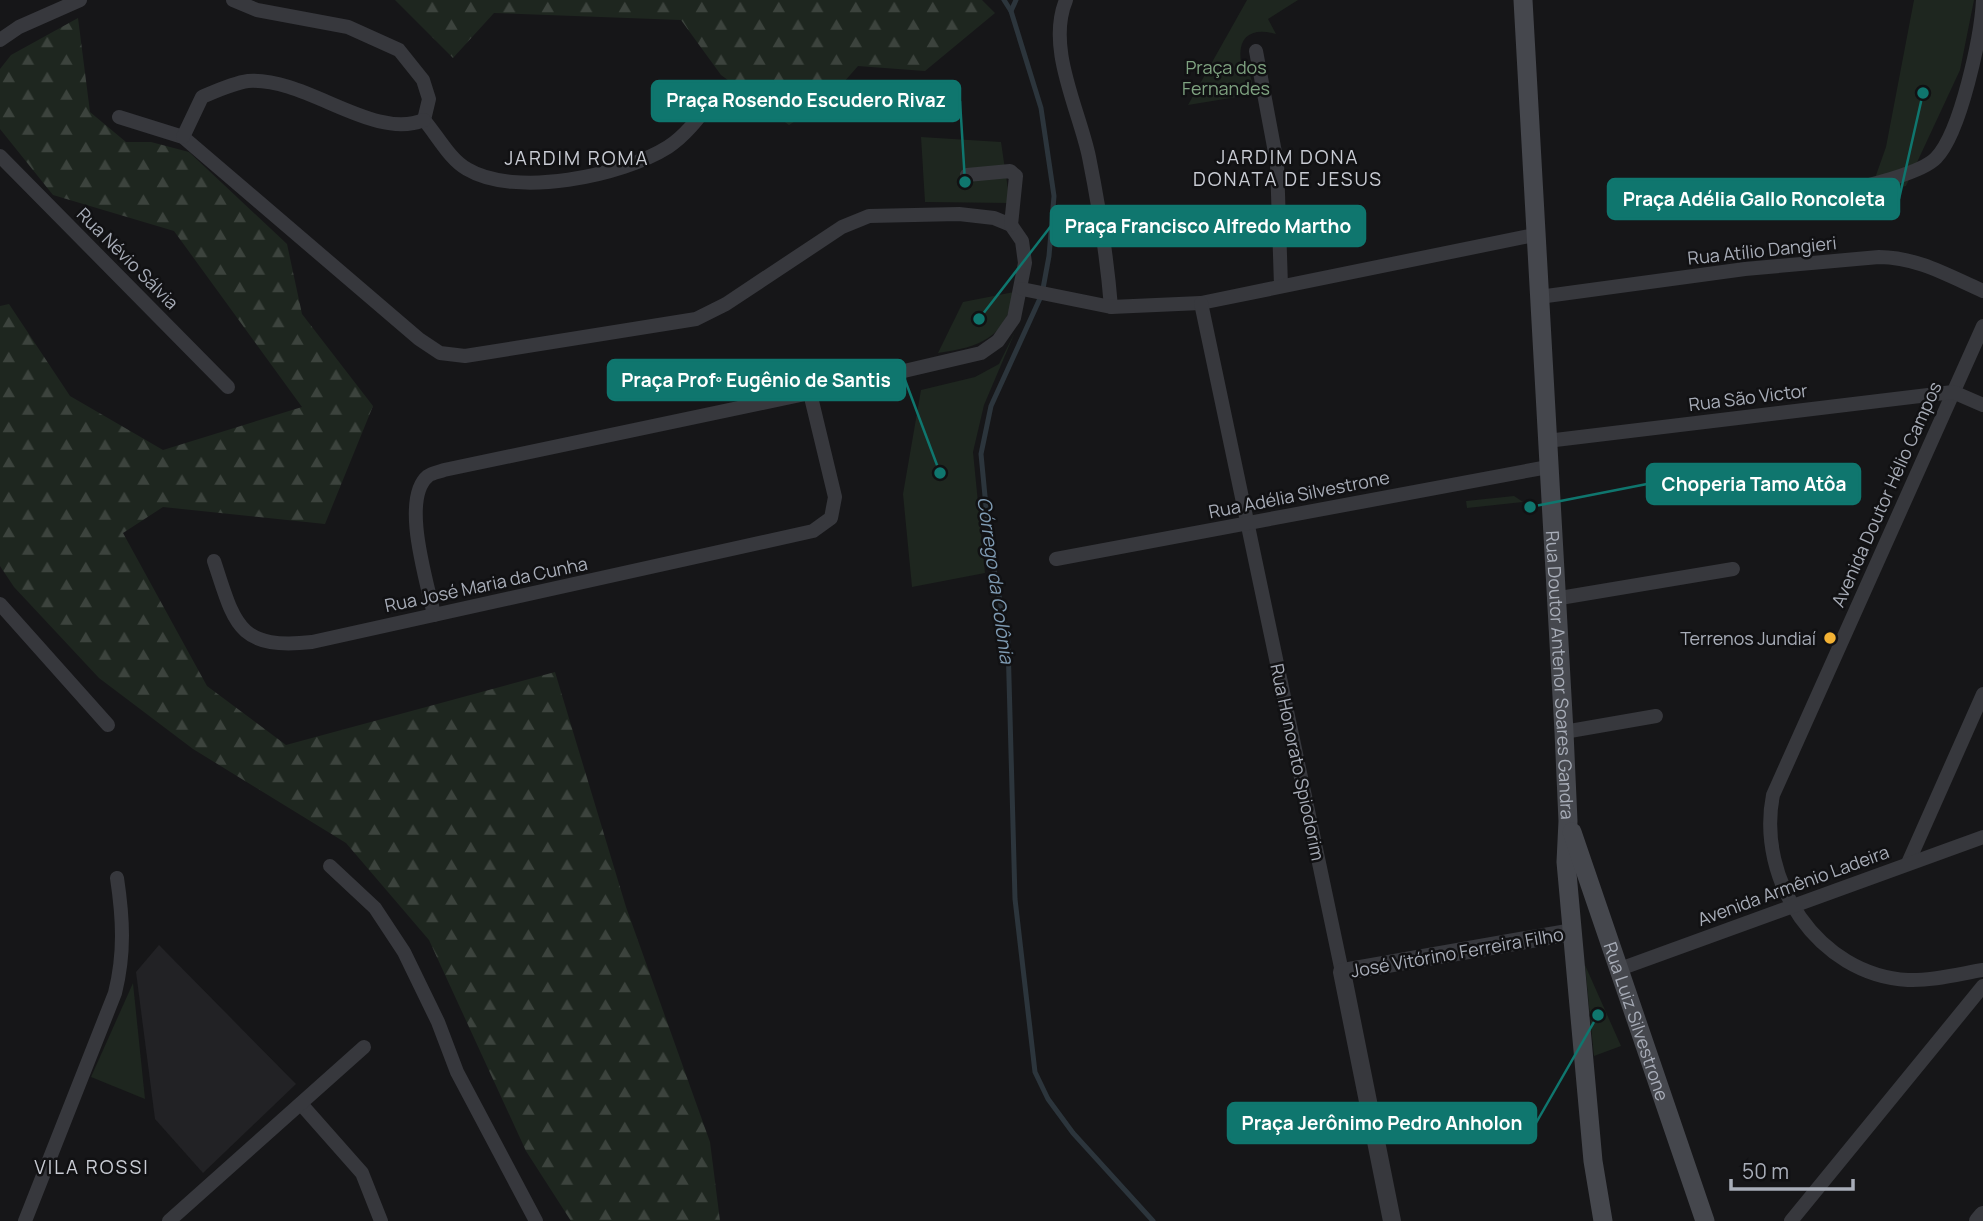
<svg xmlns="http://www.w3.org/2000/svg" width="1983" height="1221" font-family="Manrope,sans-serif">
	<style>
		.built { fill: #222225 }
		.green { fill: #1e261f }
		.forest { fill: url(#forest-firs) }
		.lines { fill: none; stroke-linecap: round; stroke-linejoin: round }
		.stream { stroke: #2c353c; stroke-width: 5 }
		.minor { stroke: #37383d; stroke-width: 14 }
		.tertiary { stroke: #37383d; stroke-width: 18 }
		.secondary { stroke: #45474d; stroke-width: 19 }
		.poi-dot { fill: #f2b134; stroke: #111113; stroke-width: 2.5 }
		.labels { text-anchor: middle; dominant-baseline: central; stroke-width: 5; stroke-linejoin: round; paint-order: stroke }
		.park-label { font-size: 18px; fill: #7fa381; stroke: #111113 }
		.street-label { font-size: 18px; fill: #a8adb8; stroke: #111113 }
		.poi-label { font-size: 18px; fill: #a8adb8; stroke: #111113; text-anchor: end }
		.neighbourhood-label { font-size: 19px; letter-spacing: 2px; fill: #c9ccd4; stroke: #111113 }
		.water-label { font-size: 19px; font-style: italic; fill: #7f9bb3; stroke: #111113 }
		.leader { fill: none; stroke: #0f766e; stroke-width: 2.5 }
		.callout-dot { fill: #0f766e; stroke: #111113; stroke-width: 2.5 }
		.callout { fill: #0f766e; stroke: #0f766e; stroke-width: 2.5 }
		.callout-label { font-size: 19px; text-anchor: middle; font-weight: bold; fill: #fff }
	</style>
	<defs>
		<pattern id="forest-firs" width="22" height="20" patternUnits="userSpaceOnUse" patternTransform="scale(1.75)"><rect width="22" height="20" fill="#1e261f"/><path d="M5 1l3.5 6h-7zM16 11l3.5 6h-7z" fill="#3c433d"/></pattern>
	</defs>
	<rect width="100%" height="100%" fill="#161618"/>
	<path class="built" d="M159 945 296 1084 203 1173 155 1119 136 972Z"/>
	<g class="green">
		<path d="M1247 0H1298L1268 19 1276 34C1252 27 1237 36 1241 62L1249 70 1255 94 1188 105Z"/>
		<path d="M1914 0H1974L1960 70 1906 186 1869 195 1886 147Z"/>
		<path d="M921 137 1001 142 1010 203 925 202Z"/>
		<path d="M1014 292C1006 338 980 347 938 353L963 302Z"/>
		<path d="M1015 332 984 405 973 452 985 573 912 587 903 494 921 390 975 377 999 364Z"/>
		<path d="M1514 496 1523 502 1467 508 1466 501Z"/>
		<path d="M1585 965 1621 1046 1594 1056Z"/>
		<path d="M133 983 145 1099 91 1077Z"/>
	</g>
	<g class="forest">
		<path d="M395 0H982L995 13 925 71 858 66 829 99 789 125 721 75 681 20 494 13 453 58Z"/>
		<path d="M78 18 90 112 126 142H151L189 152 287 244 302 314 373 406 325 524 163 507 123 533 207 686 286 745 555 672 626 907 710 1142 720 1221H571L526 1151 429 940 346 843 193 749 99 678 14 587 0 566V306L9 304 70 396 163 450 302 407 174 231 53 195 0 129V69L11 55Z"/>
	</g>
	<g class="lines">
		<g class="stream">
			<path d="M1004 0 1011 11"/>
			<path d="M1016 0 1011 11 1041 108 1054 196 1049 256 1042 294 991 406 981 454 990 549 1008 642 1015 899 1035 1072 1048 1099 1073 1133 1153 1221"/>
		</g>
		<g class="minor">
			<path d="M233 0 257 10 348 27 399 50 423 80 429 99 424 120"/>
			<path d="M1066 0C1046 48 1079 109 1089 157 1099 207 1107 257 1111 307"/>
			<path d="M0 40 19 27 80 0"/>
			<path d="M1256 51 1277 163 1281 286"/>
			<path d="M119 117 183 137 419 339 440 353 465 356 696 319 726 304 842 227 869 216 959 214 994 218 1011 225 1022 241 1025 263 1014 318 998 341 981 353 810 393 444 470C439 472 432 473 428 476 400 499 428 584 434 615"/>
			<path d="M424 120C437 135 450 160 467 169 515 198 622 176 668 147 688 134 702 113 716 95"/>
			<path d="M183 137 202 97C216 91 233 83 248 81 307 77 372 141 424 120"/>
			<path d="M0 156 228 387"/>
			<path d="M967 175 1010 171 1016 176 1011 225"/>
			<path d="M1820 197C1846 190 1919 176 1936 158 1961 132 1981 36 1983 0"/>
			<path d="M1022 289 1111 307 1201 303 1534 235"/>
			<path d="M1539 297 1745 269 1879 257C1917 257 1949 276 1983 291"/>
			<path d="M1201 303 1342 972"/>
			<path d="M1983 326 1773 795C1756 880 1818 975 1908 980 1933 981 1959 974 1983 970"/>
			<path d="M1547 441 1953 392 1983 405"/>
			<path d="M1056 559 1548 467"/>
			<path d="M214 561C235 624 237 650 312 642L813 531 831 518 835 497 810 393"/>
			<path d="M1554 599 1733 569"/>
			<path d="M0 604 108 725"/>
			<path d="M1564 732 1656 716"/>
			<path d="M1908 863 1983 694"/>
			<path d="M330 866 375 908 404 952 438 1022 457 1072 536 1221"/>
			<path d="M1617 970 1983 837"/>
			<path d="M301 1104 362 1173 381 1221"/>
			<path d="M25 1221 115 993C125 953 123 918 117 878"/>
			<path d="M169 1221 364 1047"/>
			<path d="M1791 1221 1983 986"/>
		</g>
		<g class="tertiary">
			<path d="M1392 1221 1342 972 1572 932"/>
			<path d="M1978 1221 1983 1215"/>
		</g>
		<g class="secondary">
			<path id="s1" d="M1523 0 1564 732 1568 821 1566 862 1593 1161 1603 1221"/>
			<path id="s2" d="M1572 832 1705 1221"/>
		</g>
	</g>
	<circle class="poi-dot" cx="1830" cy="638" r="7"/>
	<g class="labels">
		<g class="park-label">
			<text x="1226" y="67">Praça dos<tspan x="1226" dy="21">Fernandes</tspan></text>
		</g>
		<g class="street-label">
			<text transform="translate(1762 250) rotate(-6)">Rua Atílio Dangieri</text>
			<text transform="translate(128 258) rotate(45)">Rua Névio Sálvia</text>
			<text transform="translate(1748 397) rotate(-7)">Rua São Victor</text>
			<text transform="translate(1299 494) rotate(-11)">Rua Adélia Silvestrone</text>
			<text transform="translate(1886 494) rotate(-66)">Avenida Doutor Hélio Campos</text>
			<text transform="translate(486 584) rotate(-12)">Rua José Maria da Cunha</text>
			<text stroke="none"><textPath href="#s1" startOffset="676">Rua Doutor Antenor Soares Gandra</textPath></text>
			<text transform="translate(1298 762) rotate(78)">Rua Honorato Spiodorim</text>
			<text transform="translate(1793 885) rotate(-20)">Avenida Armênio Ladeira</text>
			<text transform="translate(1457 952) rotate(-10)">José Vitórino Ferreira Filho</text>
			<text stroke="none"><textPath href="#s2" startOffset="200">Rua Luiz Silvestrone</textPath></text>
		</g>
		<g class="poi-label">
			<text x="1816" y="638">Terrenos Jundiaí</text>
		</g>
		<g class="neighbourhood-label">
			<text x="1288" y="157">JARDIM DONA<tspan x="1288" dy="22">DONATA DE JESUS</tspan></text>
			<text x="577" y="158">JARDIM ROMA</text>
			<text x="92" y="1167">VILA ROSSI</text>
		</g>
		<g class="water-label">
			<text transform="translate(996 580) rotate(82)">Córrego da Colônia</text>
		</g>
	</g>
	<path class="leader" d="M965 182L960 101M1923 93L1899 199M979 319L1051 226M940 473L905 380M1530 507L1647 484M1598 1015L1536 1123"/>
	<g class="callout-dot">
		<circle cx="965" cy="182" r="7"/>
		<circle cx="1923" cy="93" r="7"/>
		<circle cx="979" cy="319" r="7"/>
		<circle cx="940" cy="473" r="7"/>
		<circle cx="1530" cy="507" r="7"/>
		<circle cx="1598" cy="1015" r="7"/>
	</g>
	<g class="callout">
		<rect x="652" y="81" width="308" height="40" rx="7"/>
		<rect x="1608" y="179" width="291" height="40" rx="7"/>
		<rect x="1051" y="206" width="314" height="40" rx="7"/>
		<rect x="608" y="360" width="297" height="40" rx="7"/>
		<rect x="1647" y="464" width="213" height="40" rx="7"/>
		<rect x="1228" y="1103" width="308" height="40" rx="7"/>
	</g>
	<g class="callout-label">
		<text x="806" y="107">Praça Rosendo Escudero Rivaz</text>
		<text x="1754" y="206">Praça Adélia Gallo Roncoleta</text>
		<text x="1208" y="233">Praça Francisco Alfredo Martho</text>
		<text x="756" y="387">Praça Profº Eugênio de Santis</text>
		<text x="1754" y="491">Choperia Tamo Atôa</text>
		<text x="1382" y="1130">Praça Jerônimo Pedro Anholon</text>
	</g>
	<path d="M1731 1179v10h122v-10" fill="none" stroke="#a8adb8" stroke-width="3.5"/>
	<text x="1742" y="1179" font-size="21" fill="#a8adb8" stroke="#111113" stroke-width="5" paint-order="stroke">50 m</text>
</svg>
